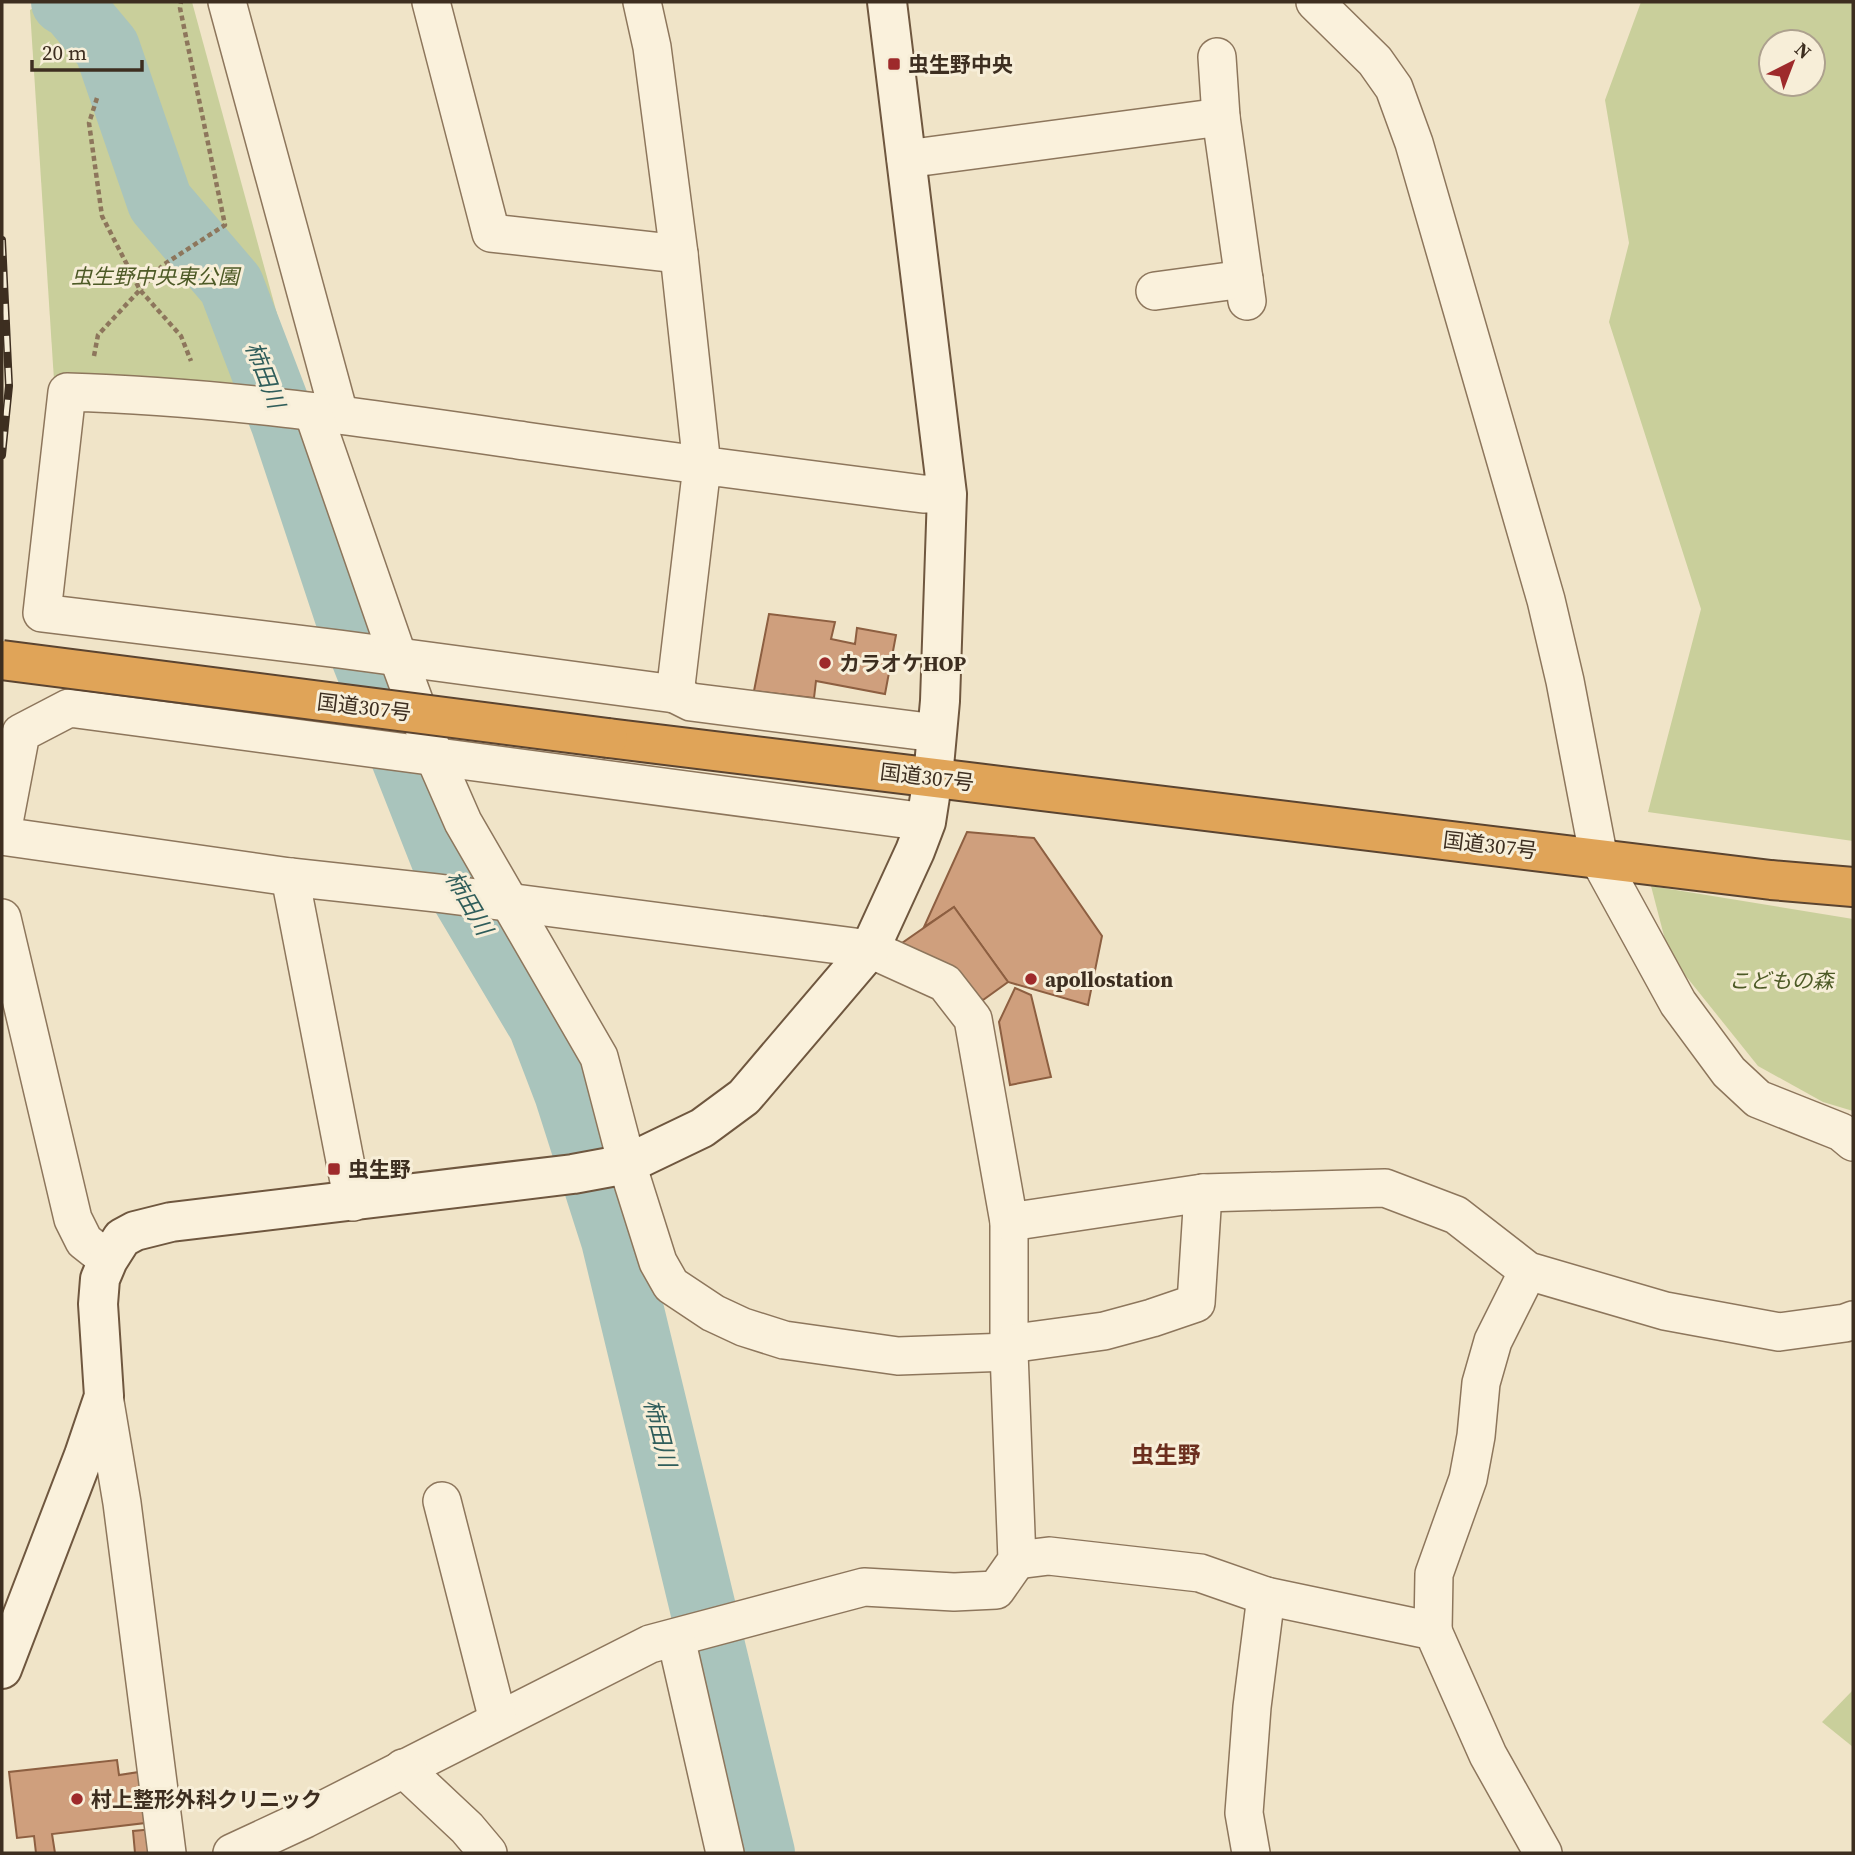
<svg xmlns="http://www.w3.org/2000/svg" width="1855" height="1855" font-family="'Source Serif 4','Noto Sans JP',serif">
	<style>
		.green { fill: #c9cf9b; fill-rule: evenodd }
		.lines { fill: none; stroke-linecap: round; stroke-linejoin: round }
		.river { stroke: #a9c4bc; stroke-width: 66 }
		.building { fill: #cf9f7d; stroke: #8d5f41; stroke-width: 2 }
		.street-casing { stroke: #8d765c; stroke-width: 40 }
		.secondary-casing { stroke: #6f573f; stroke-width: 42 }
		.highway-casing { stroke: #5b4430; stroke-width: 42 }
		.path { stroke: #8d765c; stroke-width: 4.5; stroke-dasharray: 5 3.5; stroke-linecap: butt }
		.street { stroke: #faf1dc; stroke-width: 37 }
		.secondary { stroke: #faf1dc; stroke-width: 38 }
		.highway { stroke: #e0a458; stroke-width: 38 }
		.rail-casing { stroke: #3d2e20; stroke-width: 8 }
		.rail { stroke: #f7eed8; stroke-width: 5; stroke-dasharray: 16; stroke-linecap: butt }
		.highway-bridge-casing { stroke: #5b4430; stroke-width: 42; stroke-linecap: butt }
		.highway-bridge { stroke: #e0a458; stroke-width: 38 }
		.poi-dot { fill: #9e2a2b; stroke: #f7eed8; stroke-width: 2.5 }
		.labels { text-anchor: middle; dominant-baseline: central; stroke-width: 6; stroke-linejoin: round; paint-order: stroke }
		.poi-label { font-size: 21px; font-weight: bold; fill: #3d2e20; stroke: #f7eed8; text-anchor: start }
		.park-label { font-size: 21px; font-style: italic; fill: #4d5a26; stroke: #f7eed8 }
		.street-label { font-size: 21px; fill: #3d2e20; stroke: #f7eed8 }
		.water-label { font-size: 23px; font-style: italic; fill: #2f5d5a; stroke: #f7eed8 }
		.neighbourhood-label { font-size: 23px; font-weight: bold; fill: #6b2e1e; stroke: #f7eed8 }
	</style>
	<rect width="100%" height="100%" fill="#f0e4c8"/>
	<g class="green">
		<path d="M42 2H192L298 391 54 380 30 10Z"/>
		<path d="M1641 2H1853V841L1648 812 1701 609 1609 322 1629 243 1605 100ZM1771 42H1813V84H1771Z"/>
		<path d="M1651 886 1853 919V1111L1823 1102 1758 1066 1669 955Z"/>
		<path d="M1853 1690V1747L1822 1722Z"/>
	</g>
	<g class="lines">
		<path class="river" d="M64 2 72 6 107 48 160 202 231 285 284 424 347 614 447 867 541 1025 567 1093 614 1240 762 1853"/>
	</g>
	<g class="building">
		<path d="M769 614 835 622 831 639 855 644 857 628 896 635 885 694 816 681 814 698 754 691Z"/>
		<path d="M967 832 1034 838 1102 936 1088 1005 1008 982 954 907 924 927Z"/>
		<path d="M954 907 1008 982 983 1000 902 943Z"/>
		<path d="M1015 988 1031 995 1051 1077 1010 1085 999 1022Z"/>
		<path d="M117 1760 119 1775 139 1772 145 1823 52 1834 55 1853H36L34 1836 17 1838 9 1772Z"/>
		<path d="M154 1829 157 1853H135L133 1831Z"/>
	</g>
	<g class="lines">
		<g class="street-casing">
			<g id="street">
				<path d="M227 2 339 414"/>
				<path d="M431 2 491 233 679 254"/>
				<path d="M642 2 652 47 679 254 702 466 675 694 339 649 42 613 67 392C221 396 373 419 525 441 658 460 790 477 923 494H947"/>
				<path d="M1315 2 1375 61 1394 88 1414 143 1546 600 1565 681 1599 859 1678 1003 1729 1072 1758 1099 1841 1132 1853 1142"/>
				<path d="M1217 57 1221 117 1247 301"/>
				<path d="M906 159 1221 117"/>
				<path d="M1155 291 1244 279"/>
				<path d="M313 412 398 657 435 758 463 822 599 1057 627 1164 658 1262 671 1285 713 1313 743 1327 784 1340 898 1356 1009 1352"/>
				<path d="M675 694 691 702 936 733"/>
				<path d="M2 833 21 733 69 708 926 822"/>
				<path d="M2 836 290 877 437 893 870 949 945 983 973 1019 1009 1222V1352L1017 1560 996 1590 954 1592 864 1587 650 1644 305 1819 232 1853"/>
				<path d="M290 877 353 1202"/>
				<path d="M2 918 73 1219 84 1241 108 1260"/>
				<path d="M1009 1222 1203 1193 1385 1188 1456 1215 1528 1271 1665 1311 1779 1332 1845 1323 1853 1320"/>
				<path d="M1009 1344 1104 1331 1152 1318 1196 1303 1203 1193"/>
				<path d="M104 1396 122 1503 167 1853"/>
				<path d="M442 1501 498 1720"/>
				<path d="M1017 1560 1049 1556 1200 1573 1266 1596 1433 1631 1488 1755 1543 1853"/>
				<path d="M1433 1631 1434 1574 1468 1479 1476 1436 1481 1383 1493 1341 1528 1271"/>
				<path d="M676 1638 725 1853"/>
				<path d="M403 1768 467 1828 488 1853"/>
				<path d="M1251 1853 1244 1813 1252 1707 1266 1596"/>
			</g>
		</g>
		<g class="secondary-casing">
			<path id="secondary" d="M2 1669 84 1455 104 1396 98 1304 100 1279 108 1260 122 1238 135 1231 171 1222 573 1174 627 1164 702 1128 744 1097 870 949 915 851 926 822 933 777 940 701 947 494 887 2"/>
		</g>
		<g class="highway-casing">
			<path id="highway" d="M608 738 1771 880 1853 887"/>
		</g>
		<g class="path">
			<path d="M97 98 89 123 102 216 140 290 181 336 191 361"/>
			<path d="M94 356 98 335 163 265 225 225 180 8 181 2"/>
		</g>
		<use href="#street" class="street"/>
		<use href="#secondary" class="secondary"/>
		<use href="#highway" class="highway"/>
		<g class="rail-casing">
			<path id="rail" d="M2 240 9 386 2 455"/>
		</g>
		<use href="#rail" class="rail"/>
		<g class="highway-bridge-casing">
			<path id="highway-bridge" d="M2 660 608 738"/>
		</g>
		<use href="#highway-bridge" class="highway-bridge"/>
	</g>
	<g class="poi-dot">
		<rect x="887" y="57" width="14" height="14" rx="3.5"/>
		<circle cx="825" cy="663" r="7"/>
		<circle cx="1031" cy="979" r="7"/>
		<rect x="327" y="1162" width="14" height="14" rx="3.5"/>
		<circle cx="77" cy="1799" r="7"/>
	</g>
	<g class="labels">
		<g class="poi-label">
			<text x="908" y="64">虫生野中央</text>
			<text x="839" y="663">カラオケHOP</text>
			<text x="1045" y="979">apollostation</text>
			<text x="348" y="1169">虫生野</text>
			<text x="91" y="1799">村上整形外科クリニック</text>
		</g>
		<g class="park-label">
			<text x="155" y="276">虫生野中央東公園</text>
			<text x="1781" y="980">こどもの森</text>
		</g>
		<g class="street-label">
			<text transform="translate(364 707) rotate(7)">国道307号</text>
			<text transform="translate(927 777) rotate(7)">国道307号</text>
			<text transform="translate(1490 845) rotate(7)">国道307号</text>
		</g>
		<g class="water-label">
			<text transform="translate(265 375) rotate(69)">柿田川</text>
			<text transform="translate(469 903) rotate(60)">柿田川</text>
			<text transform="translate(660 1433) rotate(76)">柿田川</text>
		</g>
		<g class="neighbourhood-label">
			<text x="1166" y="1455">虫生野</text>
		</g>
	</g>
	<rect width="1855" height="1855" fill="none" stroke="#3d2e20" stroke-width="7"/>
	<g transform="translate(1792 63) rotate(42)"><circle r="33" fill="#f7eed8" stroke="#ada18e" stroke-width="2"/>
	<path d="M0-5L12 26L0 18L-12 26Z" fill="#9e2a2b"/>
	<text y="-10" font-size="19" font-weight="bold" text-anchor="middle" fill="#3d2e20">N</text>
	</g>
	<path d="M32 60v10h110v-10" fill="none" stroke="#3d2e20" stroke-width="3.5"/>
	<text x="42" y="60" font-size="21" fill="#3d2e20" stroke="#f7eed8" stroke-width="5" paint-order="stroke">20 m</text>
</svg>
